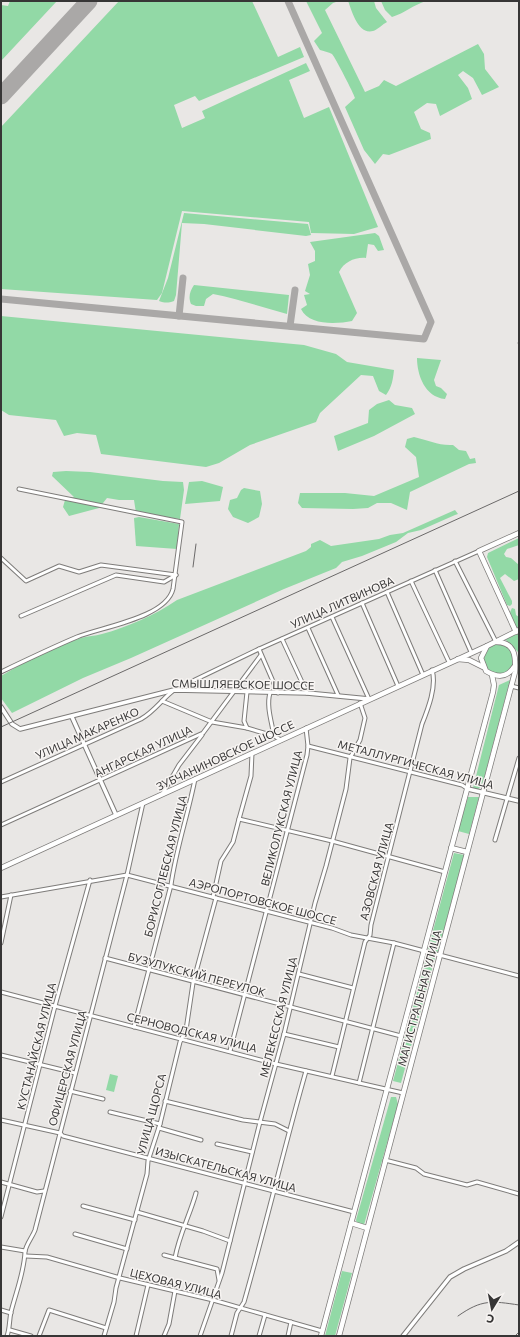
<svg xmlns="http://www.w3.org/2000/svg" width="520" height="1337" font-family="Commissioner,sans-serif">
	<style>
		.green { fill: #92d9a6 }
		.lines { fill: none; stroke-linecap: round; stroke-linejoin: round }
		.taxiway { stroke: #aaa8a7; stroke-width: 7 }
		.runway { stroke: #aaa8a7; stroke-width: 17 }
		.minor-casing { stroke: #7e7c7a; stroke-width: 5 }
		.tertiary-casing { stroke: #7e7c7a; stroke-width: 5.5 }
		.primary-casing { stroke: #7e7c7a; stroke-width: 6 }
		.minor { stroke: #fff; stroke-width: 3 }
		.tertiary { stroke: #fff; stroke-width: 3.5 }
		.primary { stroke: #fff; stroke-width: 4.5 }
		.rail { stroke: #6b6969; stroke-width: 1 }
		.labels { text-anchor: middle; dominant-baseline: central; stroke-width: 3; stroke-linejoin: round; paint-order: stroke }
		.street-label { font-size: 11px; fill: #373636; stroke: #f7f4f2 }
	</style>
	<rect width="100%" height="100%" fill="#e9e7e5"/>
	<g class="green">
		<path d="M10 1H57L1 61V5L8 6Z"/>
		<path d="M119 1H252L278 57 300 47 304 57 199 101 195 96 174 105 182 128 205 118 202 111 306 63 310 71 289 80 304 118 329 107 378 227 354 234 311 233 309 222 182 211 162 293 157 300 1 289V127Z"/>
		<path d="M306 1H339L333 3 325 10 365 92 379 86 384 80 396 86 478 44 484 54 485 69 499 87 482 95 473 78 463 71 458 75 468 88 472 99 440 116 436 104 427 103 414 112 421 129 430 133 431 139 389 155 383 154 375 164 364 150 345 107 355 98C354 94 335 57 332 54 329 52 323 51 320 50L314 41 322 33Z"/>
		<path d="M348 1H374L376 8 387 22C383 24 377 30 373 31 358 35 352 11 348 1Z"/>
		<path d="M381 1H426C413 5 405 13 392 17L385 10Z"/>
		<path d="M184 213 308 224 311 235 306 236 204 224 182 223 176 295 174 301C168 303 165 303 159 301L168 278Z"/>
		<path d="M375 233 379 236 384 250 378 251 374 245 368 244 366 258C355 257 344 262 339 272L357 313 352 321C337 324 309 326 301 309L307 305 304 295 310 294 305 291 310 275 308 264 315 261V251L310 242Z"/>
		<path d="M194 285 289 295 287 314C262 307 238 299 213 294L206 299 204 306H196L191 304C188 297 190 291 194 285Z"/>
		<path d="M1 316 304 345 336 354 347 362 394 370C393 379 392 387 386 395L379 391 373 376 361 375 320 413 316 422 250 445 219 463 206 467 101 454 96 435 77 433 64 436 56 420 9 415 1 410Z"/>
		<path d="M417 358 441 360 434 380 436 386 441 388 447 394 445 399C425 397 417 375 417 358Z"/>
		<path d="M389 400 395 405 412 408 415 414 374 436 338 451 334 436 368 423 369 410 377 404Z"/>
		<path d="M414 437C428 440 439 446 453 445L459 450 466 451 470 459 475 458 476 463 469 464 410 492 407 510 391 503H377L368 508 353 509 302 508 298 503 300 493H345L374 496 419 477 416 457 405 447 407 439Z"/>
		<path d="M66 471 90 472 163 481 183 482 184 490 180 519 136 513 134 500H119L107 498 99 508 69 516 63 507 65 500 74 497 52 476 53 472Z"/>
		<path d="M202 481 223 487 220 501 185 504 189 482Z"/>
		<path d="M244 488 260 491 262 504 259 517 248 523 233 517 228 509 230 500 237 498 241 490Z"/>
		<path d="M455 510 458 514 455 515 421 530 408 533 396 542 362 556 342 562 336 568 284 589 131 658 83 678 12 713 1 698V676C26 661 53 647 81 638 88 636 95 636 102 634 128 627 155 615 177 600L306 551 311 547V544L320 540 331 546 379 539 390 535 403 533Z"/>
		<path d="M139 517 179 524 177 549 136 546 134 518Z"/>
		<path d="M519 538V545L507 549 504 554 506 557 511 558 519 565V579L514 581 505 574 500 578 512 601V604L510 606 507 605 487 557 488 553Z"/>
		<path d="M512 608 515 609 516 615 519 617V628L516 627 510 612Z"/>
		<path d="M519 632 518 652 505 639Z"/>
		<circle cx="499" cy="659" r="15"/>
		<path d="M510 680 482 786 478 789 473 788 499 685Z"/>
		<path d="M468 797H479L469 834 458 831Z"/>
		<path d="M454 853 464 855 438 952 428 949Z"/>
		<path d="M427 956 435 958 401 1083 393 1081Z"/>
		<path d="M110 1074 118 1076 114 1092 106 1090Z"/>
		<path d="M391 1097H396L398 1104 364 1225 357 1223 356 1220Z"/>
		<path d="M342 1271 352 1273 335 1336H325Z"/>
	</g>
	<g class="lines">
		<g class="taxiway">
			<path d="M1 299 424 339 431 322 288 1"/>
			<path d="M179 316 183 278"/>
			<path d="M290 326 295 290"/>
		</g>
		<path class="runway" d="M1 96 89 1"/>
		<g class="minor-casing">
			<g id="minor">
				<path d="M1 558 26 581 59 566 79 572 101 565 176 575"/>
				<path d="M455 561 496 642"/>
				<path d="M435 570 471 652"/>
				<path d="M411 581 449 662"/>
				<path d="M387 592 423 675"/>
				<path d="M362 603 398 686"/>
				<path d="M21 616 116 575 164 582 176 575"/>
				<path d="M332 617 369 699"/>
				<path d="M308 628 338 695"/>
				<path d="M282 639 307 693"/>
				<path d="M259 649 278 693"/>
				<path d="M1 672C26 660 51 648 77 637 101 627 166 618 173 589L182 522 19 489"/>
				<path d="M511 686 519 688"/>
				<path d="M247 692 244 721 247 728"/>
				<path d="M270 693C266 706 272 723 274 736"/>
				<path d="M162 701 212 722 247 728 274 736 281 740"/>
				<path d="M308 746 462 785 468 789"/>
				<path d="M1 782 141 719C155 711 162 699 174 690L259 649 479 551"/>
				<path d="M163 793 179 765 202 735"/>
				<path d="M239 819 332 841 445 872"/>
				<path d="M1 825 203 733 261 655"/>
				<path d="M495 840 519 758"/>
				<path d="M1 897 127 875 332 928 351 935 394 943 519 976"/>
				<path d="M213 897 221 861 233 842 239 819 251 776 252 753"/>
				<path d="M1 943 11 895"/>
				<path d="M105 958 401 1036"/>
				<path d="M299 974 353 988"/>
				<path d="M1 992 276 1064 403 1093"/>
				<path d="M134 1027 171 885C176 849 188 815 195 779"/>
				<path d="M284 1034 339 1047"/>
				<path d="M230 1051 307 755 308 746 306 728"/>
				<path d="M1 1055 75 1073"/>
				<path d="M332 1076 365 942 370 935 371 925 422 724C428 709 437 686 432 670"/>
				<path d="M359 1083 394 943"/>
				<path d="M70 1091 103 1099"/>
				<path d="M165 1101 243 1120 275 1124 289 1131"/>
				<path d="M110 1112 160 1124"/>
				<path d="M1 1120 60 1133 63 1136 354 1212"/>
				<path d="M159 1128 201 1140"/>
				<path d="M217 1144 252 1152"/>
				<path d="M385 1160 416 1168 424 1174 467 1185 477 1182 519 1194"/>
				<path d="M1 1182 37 1192 44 1191"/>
				<path d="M83 1206 135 1220"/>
				<path d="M137 1212 203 1231 230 1241"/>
				<path d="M1 1217 55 1006 90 880"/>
				<path d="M75 1234 127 1249"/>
				<path d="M1 1247 25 1251"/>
				<path d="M164 1255 217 1269 219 1280"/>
				<path d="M26 1256 47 1257 120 1278 213 1300 322 1331"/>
				<path d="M175 1258C179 1235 190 1215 196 1193"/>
				<path d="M1 1310 11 1313"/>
				<path d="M10 1330 31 1336"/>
				<path d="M7 1336C10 1328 9 1321 11 1312 16 1292 24 1273 25 1252 25 1246 33 1236 35 1230L127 875 143 803"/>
				<path d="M39 1336 49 1310 106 1328"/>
				<path d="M104 1336 114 1302 116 1288 147 1174 148 1161 160 1124 180 1042 186 1030 193 983 216 898"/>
				<path d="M136 1336 148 1285"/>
				<path d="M164 1336 169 1324 175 1291"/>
				<path d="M200 1336 222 1273 260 1122 284 1034 315 903 326 866 346 789 350 758 360 740 365 718 360 703"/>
				<path d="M231 1336 237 1313 244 1302C266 1225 284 1148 306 1071"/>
				<path d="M259 1336 265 1315"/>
				<path d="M288 1336 291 1322"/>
			</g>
		</g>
		<g class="tertiary-casing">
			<g id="tertiary">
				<path d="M1 707 12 724 20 729 174 690 307 693 369 699"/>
				<path d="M72 717 116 815"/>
				<path d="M468 789 519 801"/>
				<path d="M403 1336 450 1277 464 1269 506 1251 519 1242"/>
			</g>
		</g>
		<g class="primary-casing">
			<g id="primary">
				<path d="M516 632 479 551 519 533"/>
				<path d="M458 659 469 660 483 667"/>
				<path d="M514 667C506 679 496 677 486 671L481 658 487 646 519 630"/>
				<path d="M451 848 467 852"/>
				<path d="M1 868 487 646"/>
				<path d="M351 1223 367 1228"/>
				<path d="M321 1336 493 692 494 685 492 675"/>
				<path d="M339 1336 515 672C516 656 515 642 496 642"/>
			</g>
		</g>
		<use href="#minor" class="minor"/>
		<use href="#tertiary" class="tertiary"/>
		<use href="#primary" class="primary"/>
		<g class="rail">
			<path d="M518 343H519"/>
			<path d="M193 567 196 544"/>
			<path d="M1 727 519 491"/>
			<path d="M458 1316C482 1299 492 1301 519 1305"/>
			<path d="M515 1336 519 1332"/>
		</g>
	</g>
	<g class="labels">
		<g class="street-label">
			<text transform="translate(342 602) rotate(-24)">УЛИЦА ЛИТВИНОВА</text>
			<text transform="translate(243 684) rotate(1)">СМЫШЛЯЕВСКОЕ ШОССЕ</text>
			<text transform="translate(87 733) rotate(-24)">УЛИЦА МАКАРЕНКО</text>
			<text transform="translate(143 751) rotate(-25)">АНГАРСКАЯ УЛИЦА</text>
			<text transform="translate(225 755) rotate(-25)">ЗУБЧАНИНОВСКОЕ ШОССЕ</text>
			<text transform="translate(416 764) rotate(15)">МЕТАЛЛУРГИЧЕСКАЯ УЛИЦА</text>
			<text transform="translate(281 818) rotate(-76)">ВЕЛИКОЛУКСКАЯ УЛИЦА</text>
			<text transform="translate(165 866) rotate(-76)">БОРИСОГЛЕБСКАЯ УЛИЦА</text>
			<text transform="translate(376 871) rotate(-75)">АЗОВСКАЯ УЛИЦА</text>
			<text transform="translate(263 901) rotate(15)">АЭРОПОРТОВСКОЕ ШОССЕ</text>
			<text transform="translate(197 974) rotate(15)">БУЗУЛУКСКИЙ ПЕРЕУЛОК</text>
			<text transform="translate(419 998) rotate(-75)">МАГИСТРАЛЬНАЯ УЛИЦА</text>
			<text transform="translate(278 1017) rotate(-76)">МЕЛЕКЕССКАЯ УЛИЦА</text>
			<text transform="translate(192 1032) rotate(14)">СЕРНОВОДСКАЯ УЛИЦА</text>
			<text transform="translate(36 1046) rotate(-76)">КУСТАНАЙСКАЯ УЛИЦА</text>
			<text transform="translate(67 1068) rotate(-75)">ОФИЦЕРСКАЯ УЛИЦА</text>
			<text transform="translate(151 1114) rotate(-75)">УЛИЦА ЩОРСА</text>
			<text transform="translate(226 1169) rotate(15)">ИЗЫСКАТЕЛЬСКАЯ УЛИЦА</text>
			<text transform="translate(176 1283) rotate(14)">ЦЕХОВАЯ УЛИЦА</text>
		</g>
	</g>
	<rect width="520" height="1337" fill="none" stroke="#373636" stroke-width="4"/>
	<g transform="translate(492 1309) rotate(190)" stroke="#f7f4f2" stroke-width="3" paint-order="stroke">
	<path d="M0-3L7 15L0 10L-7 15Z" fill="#373636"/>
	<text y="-6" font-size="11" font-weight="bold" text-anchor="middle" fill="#373636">С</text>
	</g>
</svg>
